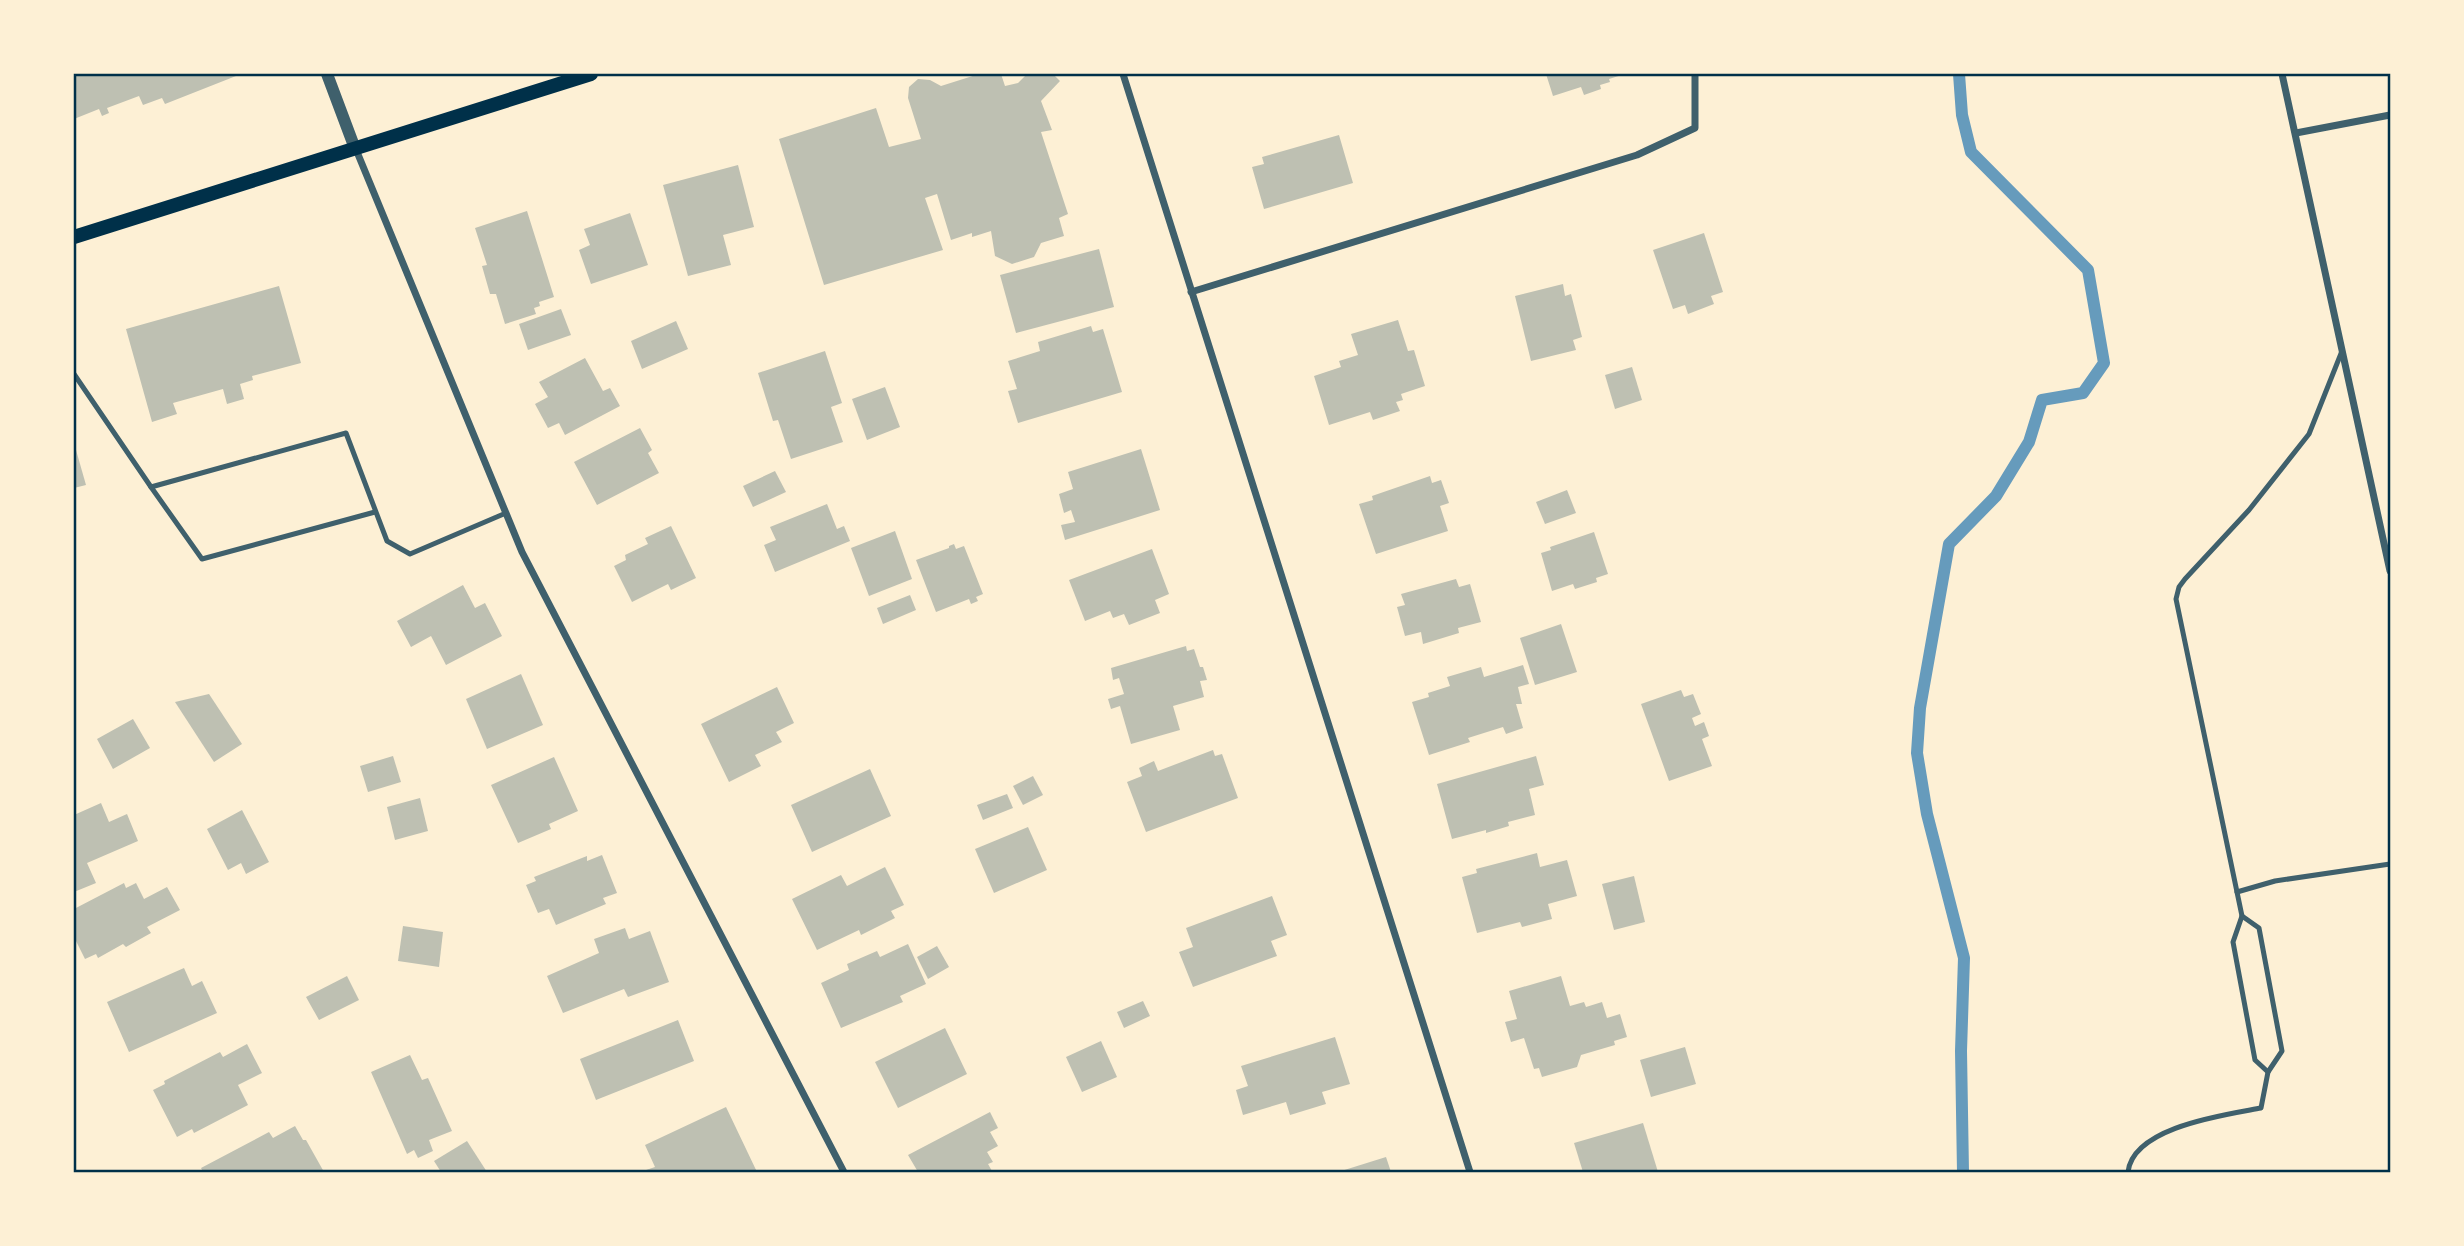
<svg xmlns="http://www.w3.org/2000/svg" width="2464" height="1246" font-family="'Source Serif 4',serif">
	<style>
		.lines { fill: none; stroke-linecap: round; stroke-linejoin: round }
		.stream { stroke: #669bbc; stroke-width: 12 }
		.building { fill: #bec0b2 }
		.service { stroke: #3f606c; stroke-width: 5 }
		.minor { stroke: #3f606c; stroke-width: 7 }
		.tertiary { stroke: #3f606c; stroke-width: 12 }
		.secondary { stroke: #003049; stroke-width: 14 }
		.neatline { fill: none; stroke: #003049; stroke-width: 2.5 }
	</style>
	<rect width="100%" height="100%" fill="#fdf0d5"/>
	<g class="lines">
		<path class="stream" d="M1959 74 1962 115 1971 152 2088 270 2104 363 2083 393 2042 400 2029 442 1996 496 1949 544 1920 708 1917 753 1927 814 1964 958 1961 1051 1963 1172"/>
	</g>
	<g class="building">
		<path d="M74 74H235L236 76 165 104 162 98 143 105 139 96 107 108 109 113 102 116 99 109 74 119Z"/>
		<path d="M979 74H1001L1005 86 1018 83 1027 74H1053L1060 81 1041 101 1052 130 1041 132 1068 214 1059 218 1064 236 1041 243 1034 257 1012 264 995 256 991 231 972 237V233L951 240 937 194 925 198 943 250 824 285 779 139 876 108 889 147 921 139 908 98 909 87 918 79 930 80 941 86Z"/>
		<path d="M1546 74H1625L1609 79 1610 82 1600 85 1601 89 1584 95 1581 87 1553 96Z"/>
		<path d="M1339 135 1353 183 1264 209 1252 167 1264 164 1262 157Z"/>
		<path d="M738 165 754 227 723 235 731 265 688 276 663 185Z"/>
		<path d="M527 211 554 297 539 302 540 306 534 308 536 314 505 324 496 294H490L482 266 487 265 475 228Z"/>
		<path d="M630 213 648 265 591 284 579 250 590 245 584 229Z"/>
		<path d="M1704 233 1723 292 1711 296 1714 304 1688 314 1685 305 1673 309 1653 250Z"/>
		<path d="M1099 249 1114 307 1016 333 1000 275Z"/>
		<path d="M1563 284 1565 296 1571 294 1582 337 1573 340 1576 350 1531 361 1515 296Z"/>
		<path d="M279 286 301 363 252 376 253 380 240 384 244 399 227 404 223 389 173 403 177 414 152 422 126 329Z"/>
		<path d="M561 309 571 335 528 350 519 324Z"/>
		<path d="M1398 320 1408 351 1414 350 1425 386 1401 394 1403 400 1396 402 1400 411 1373 420 1370 412 1329 425 1314 376 1341 367 1339 361 1358 355 1351 334Z"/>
		<path d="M676 321 688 349 642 369 631 341Z"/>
		<path d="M1091 326 1093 332 1103 329 1122 392 1018 423 1008 391 1017 389 1008 361 1040 351 1038 342Z"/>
		<path d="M825 351 842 403 831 407 843 442 791 459 778 420 773 421 758 373Z"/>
		<path d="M585 358 603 391 610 388 620 406 565 435 559 423 548 428 535 404 548 397 539 382Z"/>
		<path d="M1632 367 1642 400 1615 409 1605 375Z"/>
		<path d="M885 387 900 427 867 440 852 399Z"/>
		<path d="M640 428 652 450 648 453 659 473 597 505 574 462Z"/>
		<path d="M1141 449 1160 510 1065 540 1061 525 1075 522 1071 510 1064 513 1059 494 1073 489 1068 472Z"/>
		<path d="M74 450H76L86 485 74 488Z"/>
		<path d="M775 471 786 492 753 507 743 486Z"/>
		<path d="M1430 476 1432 483 1441 480 1449 503 1440 506 1448 531 1376 554 1359 504 1373 500 1372 496Z"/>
		<path d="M1567 490 1576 513 1545 524 1536 502Z"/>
		<path d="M827 504 837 529 844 526 850 541 775 572 764 545 776 540 770 527Z"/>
		<path d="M671 526 696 578 671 590 668 584 632 602 614 566 626 560 625 555 648 544 645 538Z"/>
		<path d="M895 531 912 579 869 596 851 548Z"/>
		<path d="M1594 532 1608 574 1596 578 1597 582 1575 589 1573 584 1552 591 1541 553 1551 550 1550 547Z"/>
		<path d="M954 544 956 549 964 546 983 594 976 597 978 601 971 604 969 599 936 612 916 560 949 548V546Z"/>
		<path d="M1152 549 1169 594 1155 600 1160 613 1129 625 1124 614 1113 618 1110 611 1085 621 1069 580Z"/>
		<path d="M1456 579 1459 587 1470 584 1481 622 1458 628 1459 633 1423 644 1421 632 1405 636 1397 607 1405 605 1401 594Z"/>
		<path d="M463 585 475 608 485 603 502 636 446 665 431 636 411 647 397 621Z"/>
		<path d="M910 595 916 610 883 624 877 608Z"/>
		<path d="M1561 624 1577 672 1535 685 1520 638Z"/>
		<path d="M1186 646 1187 651 1194 649 1200 667H1203L1207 680 1200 681 1204 697 1173 706 1180 730 1131 744 1120 706 1111 709 1108 699 1124 694 1119 678 1113 680 1111 668Z"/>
		<path d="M1523 665 1529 684 1518 687 1522 704H1516L1523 728 1506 734 1503 727 1468 738 1470 742 1429 755 1412 702 1429 697 1428 693 1450 686 1447 677 1481 667 1484 677Z"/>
		<path d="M521 674 543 725 487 749 466 699Z"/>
		<path d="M777 687 794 723 776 732 782 742 755 755 761 766 729 782 701 724Z"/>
		<path d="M1681 690 1684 697 1693 694 1701 714 1692 718 1695 726 1704 722 1709 736 1702 739 1712 766 1669 781 1641 704Z"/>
		<path d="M209 694 242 744 214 762 175 702Z"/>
		<path d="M133 719 150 748 113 769 97 739Z"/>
		<path d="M1213 750 1215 756 1222 754 1238 798 1146 832 1127 782 1142 776 1139 768 1154 761 1158 771Z"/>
		<path d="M393 756 401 782 368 792 360 766Z"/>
		<path d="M1536 756 1544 785 1529 789 1535 815 1508 822 1509 826 1486 833V830L1452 839 1437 784Z"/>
		<path d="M554 757 578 811 549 824 551 829 518 843 491 785Z"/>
		<path d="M870 769 891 816 812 852 791 805Z"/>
		<path d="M1033 776 1043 795 1023 805 1013 786Z"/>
		<path d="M1007 794 1013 808 983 820 977 805Z"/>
		<path d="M420 798 428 831 395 840 387 807Z"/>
		<path d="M101 803 109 822 127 814 138 841 87 863 96 883 74 892V815Z"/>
		<path d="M242 810 269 862 246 874 241 863 228 870 207 829Z"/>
		<path d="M1028 827 1047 870 994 893 975 849Z"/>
		<path d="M1537 853 1540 867 1567 860 1577 896 1548 904 1552 919 1522 927 1520 922 1477 933 1462 877 1477 873 1476 869Z"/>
		<path d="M602 855 617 893 603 898 606 904 556 925 549 909 538 913 526 885 536 881 534 877 587 856V861Z"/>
		<path d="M885 867 904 905 891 911 895 918 861 935 859 930 817 950 792 899 841 875 847 886Z"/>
		<path d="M1634 876 1645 922 1614 930 1602 884Z"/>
		<path d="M124 883 126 888 136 883 144 899 167 887 180 910 147 927 151 933 126 947 123 944 98 958 96 954 85 959 74 937V909Z"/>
		<path d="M1272 896 1287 935 1271 941 1277 956 1193 987 1179 952 1193 947 1186 928Z"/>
		<path d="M403 926 443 932 439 967 398 961Z"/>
		<path d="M625 928 629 939 650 931 669 982 628 997 624 989 563 1013 547 976 599 953 594 939Z"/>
		<path d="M908 944 926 984 900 996 903 1002 841 1028 821 983 849 970 847 964 877 951 880 957Z"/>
		<path d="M937 946 949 967 928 979 917 957Z"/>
		<path d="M184 968 192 986 202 981 217 1013 129 1052 107 1002Z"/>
		<path d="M347 976 359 1000 319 1020 306 997Z"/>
		<path d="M1561 976 1570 1006 1584 1002 1586 1007 1602 1002 1607 1018 1620 1014 1627 1037 1614 1041 1615 1045 1581 1055 1577 1067 1542 1077 1539 1068 1534 1069 1524 1038 1511 1042 1505 1022 1517 1019 1509 991Z"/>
		<path d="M1143 1001 1150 1016 1124 1028 1117 1012Z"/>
		<path d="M678 1020 694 1061 596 1100 580 1059Z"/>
		<path d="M945 1028 967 1074 898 1108 875 1062Z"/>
		<path d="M1335 1037 1350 1084 1322 1092 1326 1104 1290 1115 1286 1102 1243 1115 1236 1090 1248 1086 1241 1066Z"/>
		<path d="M1101 1041 1117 1077 1082 1092 1066 1057Z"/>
		<path d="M247 1044 262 1073 238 1085 248 1105 194 1133 192 1129 177 1137 153 1090 165 1084 164 1081 220 1052 223 1057Z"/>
		<path d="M1685 1047 1696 1084 1651 1097 1640 1060Z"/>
		<path d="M410 1055 422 1080 428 1078 452 1131 429 1140 433 1151 418 1158 414 1150 407 1154 371 1072Z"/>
		<path d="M726 1107 757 1172H647L646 1170 655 1167 645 1145Z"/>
		<path d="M990 1112 998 1128 990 1132 998 1146 987 1152 993 1162 988 1164 992 1171 918 1172 908 1155Z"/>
		<path d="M1643 1123 1658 1172H1583L1574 1143Z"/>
		<path d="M295 1126 303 1140H306L324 1172H203L201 1168 269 1132 273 1138Z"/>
		<path d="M467 1141 487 1172H441L434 1161Z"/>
		<path d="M1386 1157 1391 1172H1338Z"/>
	</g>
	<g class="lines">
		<g class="service">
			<path d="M74 374 151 487 346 433 387 541 410 554 506 513"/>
			<path d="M151 487 202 559 375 512"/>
			<path d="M2237 892 2275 881 2390 864"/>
			<path d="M2268 1072 2255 1060 2233 942 2242 916 2176 599 2179 587 2185 579 2249 510 2309 434 2342 351"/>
			<path d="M2128 1172C2133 1127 2224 1115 2261 1108L2268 1072 2282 1051 2259 928 2242 916"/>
		</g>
		<g class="minor">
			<path d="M1123 74 1470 1172"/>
			<path d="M2282 74 2390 571"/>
			<path d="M2296 133 2390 115"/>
			<path d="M355 147 522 552 844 1172"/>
			<path d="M1191 292 1637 155 1695 128V74"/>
		</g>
		<path class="tertiary" d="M327 74 354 146"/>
		<path class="secondary" d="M74 237 591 74"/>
	</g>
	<rect width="2464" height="1246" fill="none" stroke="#fdf0d5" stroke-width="150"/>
	<rect x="75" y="75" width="2314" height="1096" class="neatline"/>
</svg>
